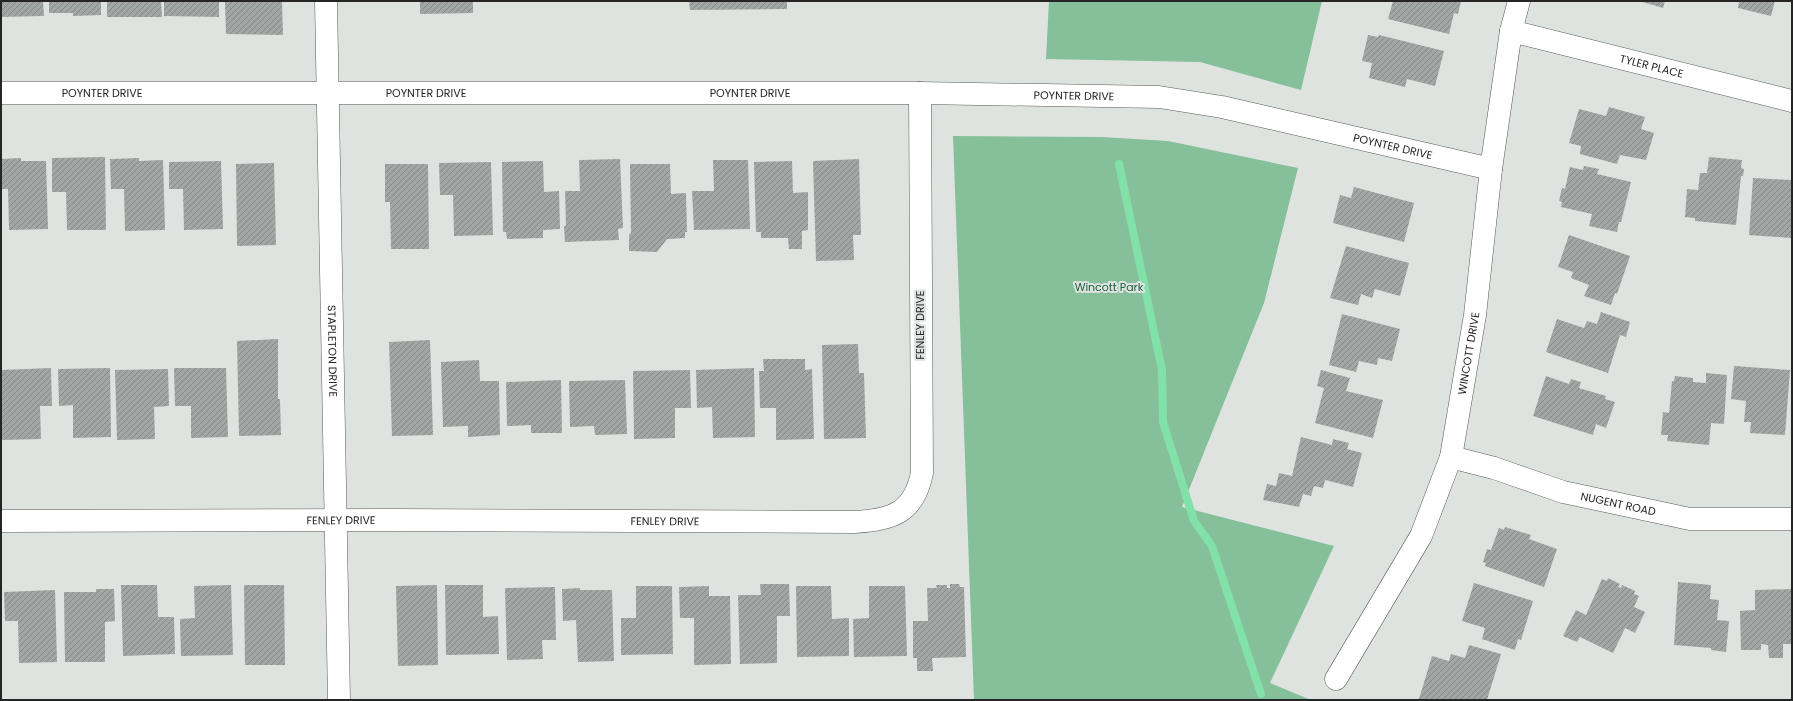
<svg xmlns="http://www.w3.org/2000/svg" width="1793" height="701" font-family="Poppins,sans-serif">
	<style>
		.park { fill: #85c09a }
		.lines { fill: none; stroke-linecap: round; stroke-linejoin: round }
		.stream { stroke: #82e1a8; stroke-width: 8 }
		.building { fill: url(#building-hatch) }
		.minor-casing { stroke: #575b58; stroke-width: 23 }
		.minor { stroke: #fff; stroke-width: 22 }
		.labels { text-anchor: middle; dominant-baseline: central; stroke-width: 4; stroke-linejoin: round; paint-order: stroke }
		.street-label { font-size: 11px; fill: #242524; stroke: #dee3e0 }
		.park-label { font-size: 11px; fill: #185e3a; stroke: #dee3e0 }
	</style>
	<defs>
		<pattern id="building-hatch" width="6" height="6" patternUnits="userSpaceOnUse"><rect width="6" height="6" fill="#a2a6a4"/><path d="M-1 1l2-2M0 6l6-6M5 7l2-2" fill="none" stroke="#848785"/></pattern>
	</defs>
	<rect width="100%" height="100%" fill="#dee3e0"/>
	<g class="park">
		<path d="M1049 1H1322L1301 90 1200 62 1046 59Z"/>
		<path d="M953 136 1101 137 1168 141 1298 168 1264 303 1182 507 1334 546 1270 683 1311 700H974Z"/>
	</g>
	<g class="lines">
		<path class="stream" d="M1119 164 1162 370 1163 422 1194 521 1212 546 1261 694"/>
	</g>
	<g class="building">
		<path d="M1 1H43L44 16 1 17Z"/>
		<path d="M49 1H101V15L73 16V13H49Z"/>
		<path d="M107 1H161L162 17H107Z"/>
		<path d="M164 1H219V17L164 16Z"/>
		<path d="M225 1H282L283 35 226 34Z"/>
		<path d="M420 1H473V13L420 14Z"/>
		<path d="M689 1H787V9L690 10Z"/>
		<path d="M1393 1H1461L1458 14 1454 13 1449 34 1388 19Z"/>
		<path d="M1639 1H1665L1663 8Z"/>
		<path d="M1739 1H1775L1771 16 1738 8Z"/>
		<path d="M1368 35 1378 37 1379 35 1444 51 1435 86 1407 79 1405 87 1369 78 1372 63 1362 61Z"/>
		<path d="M1609 107 1645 117 1641 129 1654 133 1646 160 1620 155 1617 164 1580 154 1581 146 1569 143 1579 109 1606 116Z"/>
		<path d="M105 157 106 230H67L66 192H52V158Z"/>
		<path d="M1709 157 1742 160 1741 168 1744 169 1743 176H1741L1736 225 1695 221V218L1685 217 1687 189 1698 190 1700 173H1707Z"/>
		<path d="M21 158V161H46L48 229 9 230 8 189H1V159Z"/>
		<path d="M139 158V161L163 160 165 230 125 231 124 189H111L110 159Z"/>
		<path d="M620 159 623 228 618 229 619 240 565 242 564 226H566L565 191H580L579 160Z"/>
		<path d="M859 159 861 235H853L854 260 816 261 813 161Z"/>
		<path d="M713 160H748L750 229 694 230 692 191H714Z"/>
		<path d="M221 161 223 229 184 230 183 189H169V162Z"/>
		<path d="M543 161 544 192 559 191 560 229 543 230V238L507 239 506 232H503L502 162Z"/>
		<path d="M792 161 793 193 808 192V230L802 231V249H789L788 238H761V232H756L754 162Z"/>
		<path d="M491 162 493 235 454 236 453 195H440L439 163Z"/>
		<path d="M274 163 276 245 237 246 236 164Z"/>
		<path d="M385 164H428L429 249H391L390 202H385Z"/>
		<path d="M630 164H670L671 194 686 193 687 232H685V238L667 239 657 252 629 251V235L631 233Z"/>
		<path d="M1584 166 1599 169 1597 174 1631 182 1621 222H1619L1617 232 1589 226 1592 214 1561 207 1562 202 1559 201 1562 188 1565 189 1570 167 1583 170Z"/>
		<path d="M1753 178 1792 180V238L1749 235Z"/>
		<path d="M1354 187 1414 203 1404 242 1333 223 1340 195 1351 198Z"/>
		<path d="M1569 235 1630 256 1617 294 1615 293 1611 305 1584 296 1589 285 1571 278 1573 272 1558 267Z"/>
		<path d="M1346 246 1409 263 1400 296 1375 289 1372 298 1361 294 1358 305 1330 298Z"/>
		<path d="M1601 312 1630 322 1626 337 1620 335 1608 373 1546 352 1557 319 1584 328 1587 321 1597 324Z"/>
		<path d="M1342 314 1400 329 1392 361 1378 358 1377 365 1359 361 1356 372 1329 365Z"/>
		<path d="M278 339V399H280L281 435 239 436 237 341Z"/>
		<path d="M430 340 433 435 392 436 389 342Z"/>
		<path d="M858 344 859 373H864L866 438 824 439 822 345Z"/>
		<path d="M763 359H805V370L812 369 814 439 776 440V408H760L759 371H764Z"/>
		<path d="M479 360 480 381H499L500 435 468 437V426L443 427 441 362Z"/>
		<path d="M1734 366 1790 370 1785 435 1750 433 1751 422H1744L1746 401 1731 399Z"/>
		<path d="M51 368 52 406H40L41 439 1 440V370Z"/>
		<path d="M110 368 111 437 73 438V405L59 406 58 369Z"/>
		<path d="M174 368H226L228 437 191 438V406H175Z"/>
		<path d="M754 368 755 437 713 438 712 407 697 408 696 370Z"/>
		<path d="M168 369 169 406 154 407 155 439 117 440 115 370Z"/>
		<path d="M690 370 691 408H675V438L634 439 633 371Z"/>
		<path d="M1321 370 1350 378 1346 391 1383 400 1373 438 1315 423 1324 388 1317 386Z"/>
		<path d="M1706 373 1727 375 1724 424 1711 423 1709 445 1667 441 1668 435H1661L1663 412 1669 413 1672 381H1674L1675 376 1693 378V382L1706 383Z"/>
		<path d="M1546 376 1569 384 1571 379 1581 382 1579 388 1606 396 1605 399 1615 402 1606 428 1596 424 1593 435 1533 416Z"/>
		<path d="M561 380 562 433H531V425L507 426 506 382Z"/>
		<path d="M625 380 627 434 595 435 594 426 570 427 569 381Z"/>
		<path d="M1301 437 1332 445 1333 439 1349 443 1347 449 1362 453 1353 487 1325 480 1323 488 1314 486 1311 496 1303 494 1299 507 1263 500 1267 484 1276 486 1279 473 1292 476Z"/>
		<path d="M1505 527 1531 535 1529 539 1557 549 1544 587 1485 566 1486 563 1483 562 1487 549 1491 550 1499 528 1504 530Z"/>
		<path d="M1608 578 1620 584 1618 587 1621 588 1622 585 1635 591 1634 594 1639 596 1634 607 1645 612 1635 633 1625 628 1613 653 1580 637 1577 642 1563 636 1576 610 1586 615 1602 579 1607 581Z"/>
		<path d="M1678 582 1711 585 1710 599 1719 600 1717 620 1729 621 1726 652 1711 650V648L1674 645Z"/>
		<path d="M1474 583 1533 601 1521 640 1518 639 1515 650 1482 639 1485 628 1462 621Z"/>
		<path d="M760 584H789L790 616H777V663L740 664 738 595H761Z"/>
		<path d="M950 584H959L960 587H964L966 657 932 658 933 671H917V658H913V621H928L927 588H937L936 585H947V588H950Z"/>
		<path d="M121 585H157L158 617H174L175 654 123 656Z"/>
		<path d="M231 585 233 655 181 656 180 619 195 618 194 586Z"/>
		<path d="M244 585H284L285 665H245Z"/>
		<path d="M437 585 438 665 398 666 396 586Z"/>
		<path d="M445 585H483V617L498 616 499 654 446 655Z"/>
		<path d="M636 586H672L673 654 621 655V618H636Z"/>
		<path d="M709 586V596H730L731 664 694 665V618H680L679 587Z"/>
		<path d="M796 586H831L832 619 849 618V656L797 657Z"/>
		<path d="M869 586H905L907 656 854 657 853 619 869 618Z"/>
		<path d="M555 587 556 640H542L543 659 507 660 505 588Z"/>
		<path d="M580 588V590H612L614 661 578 662 576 620 563 621 562 589Z"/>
		<path d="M96 589H114L115 621 105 622V662H65L64 592H96Z"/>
		<path d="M1792 589V644H1783V658H1769L1768 645 1761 644V650H1741L1740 611 1755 610V590Z"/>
		<path d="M55 590 57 662 19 663 18 621H5L4 592Z"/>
		<path d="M1469 645 1501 654 1487 700 1419 699 1432 656 1449 661 1451 654 1465 658Z"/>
	</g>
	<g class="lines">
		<g class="minor-casing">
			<g id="minor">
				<path id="s1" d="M326 1 339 700"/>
				<path id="s2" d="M1511 31 1792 101"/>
				<path id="s3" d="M1 93H920L1159 97 1222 107 1491 169"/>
				<path id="s4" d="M1451 457 1494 468 1563 492 1690 519H1792"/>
				<path id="s5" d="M1 521 395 520 855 522C892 520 914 513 922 473L920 93"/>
				<path id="s6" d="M1336 679 1421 536 1451 457 1475 315 1491 169 1511 31 1519 1"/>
			</g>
		</g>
		<use href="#minor" class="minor"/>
	</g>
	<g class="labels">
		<g class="street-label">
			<text stroke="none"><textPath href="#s2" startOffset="145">TYLER PLACE</textPath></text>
			<text stroke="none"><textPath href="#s3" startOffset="101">POYNTER DRIVE</textPath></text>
			<text stroke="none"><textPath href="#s3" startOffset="425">POYNTER DRIVE</textPath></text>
			<text stroke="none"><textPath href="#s3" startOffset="749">POYNTER DRIVE</textPath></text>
			<text stroke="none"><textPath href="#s3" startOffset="1073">POYNTER DRIVE</textPath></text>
			<text stroke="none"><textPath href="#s3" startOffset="1397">POYNTER DRIVE</textPath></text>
			<text transform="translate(920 325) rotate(-90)">FENLEY DRIVE</text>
			<text stroke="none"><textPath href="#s1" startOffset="350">STAPLETON DRIVE</textPath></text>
			<text stroke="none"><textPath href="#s6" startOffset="356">WINCOTT DRIVE</textPath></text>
			<text stroke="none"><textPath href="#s4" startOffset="174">NUGENT ROAD</textPath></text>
			<text stroke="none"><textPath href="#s5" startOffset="340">FENLEY DRIVE</textPath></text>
			<text stroke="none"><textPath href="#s5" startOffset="664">FENLEY DRIVE</textPath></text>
		</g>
		<g class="park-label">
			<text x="1109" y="287">Wincott Park</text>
		</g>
	</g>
	<rect width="1793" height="701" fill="none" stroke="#242524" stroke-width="4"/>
</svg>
